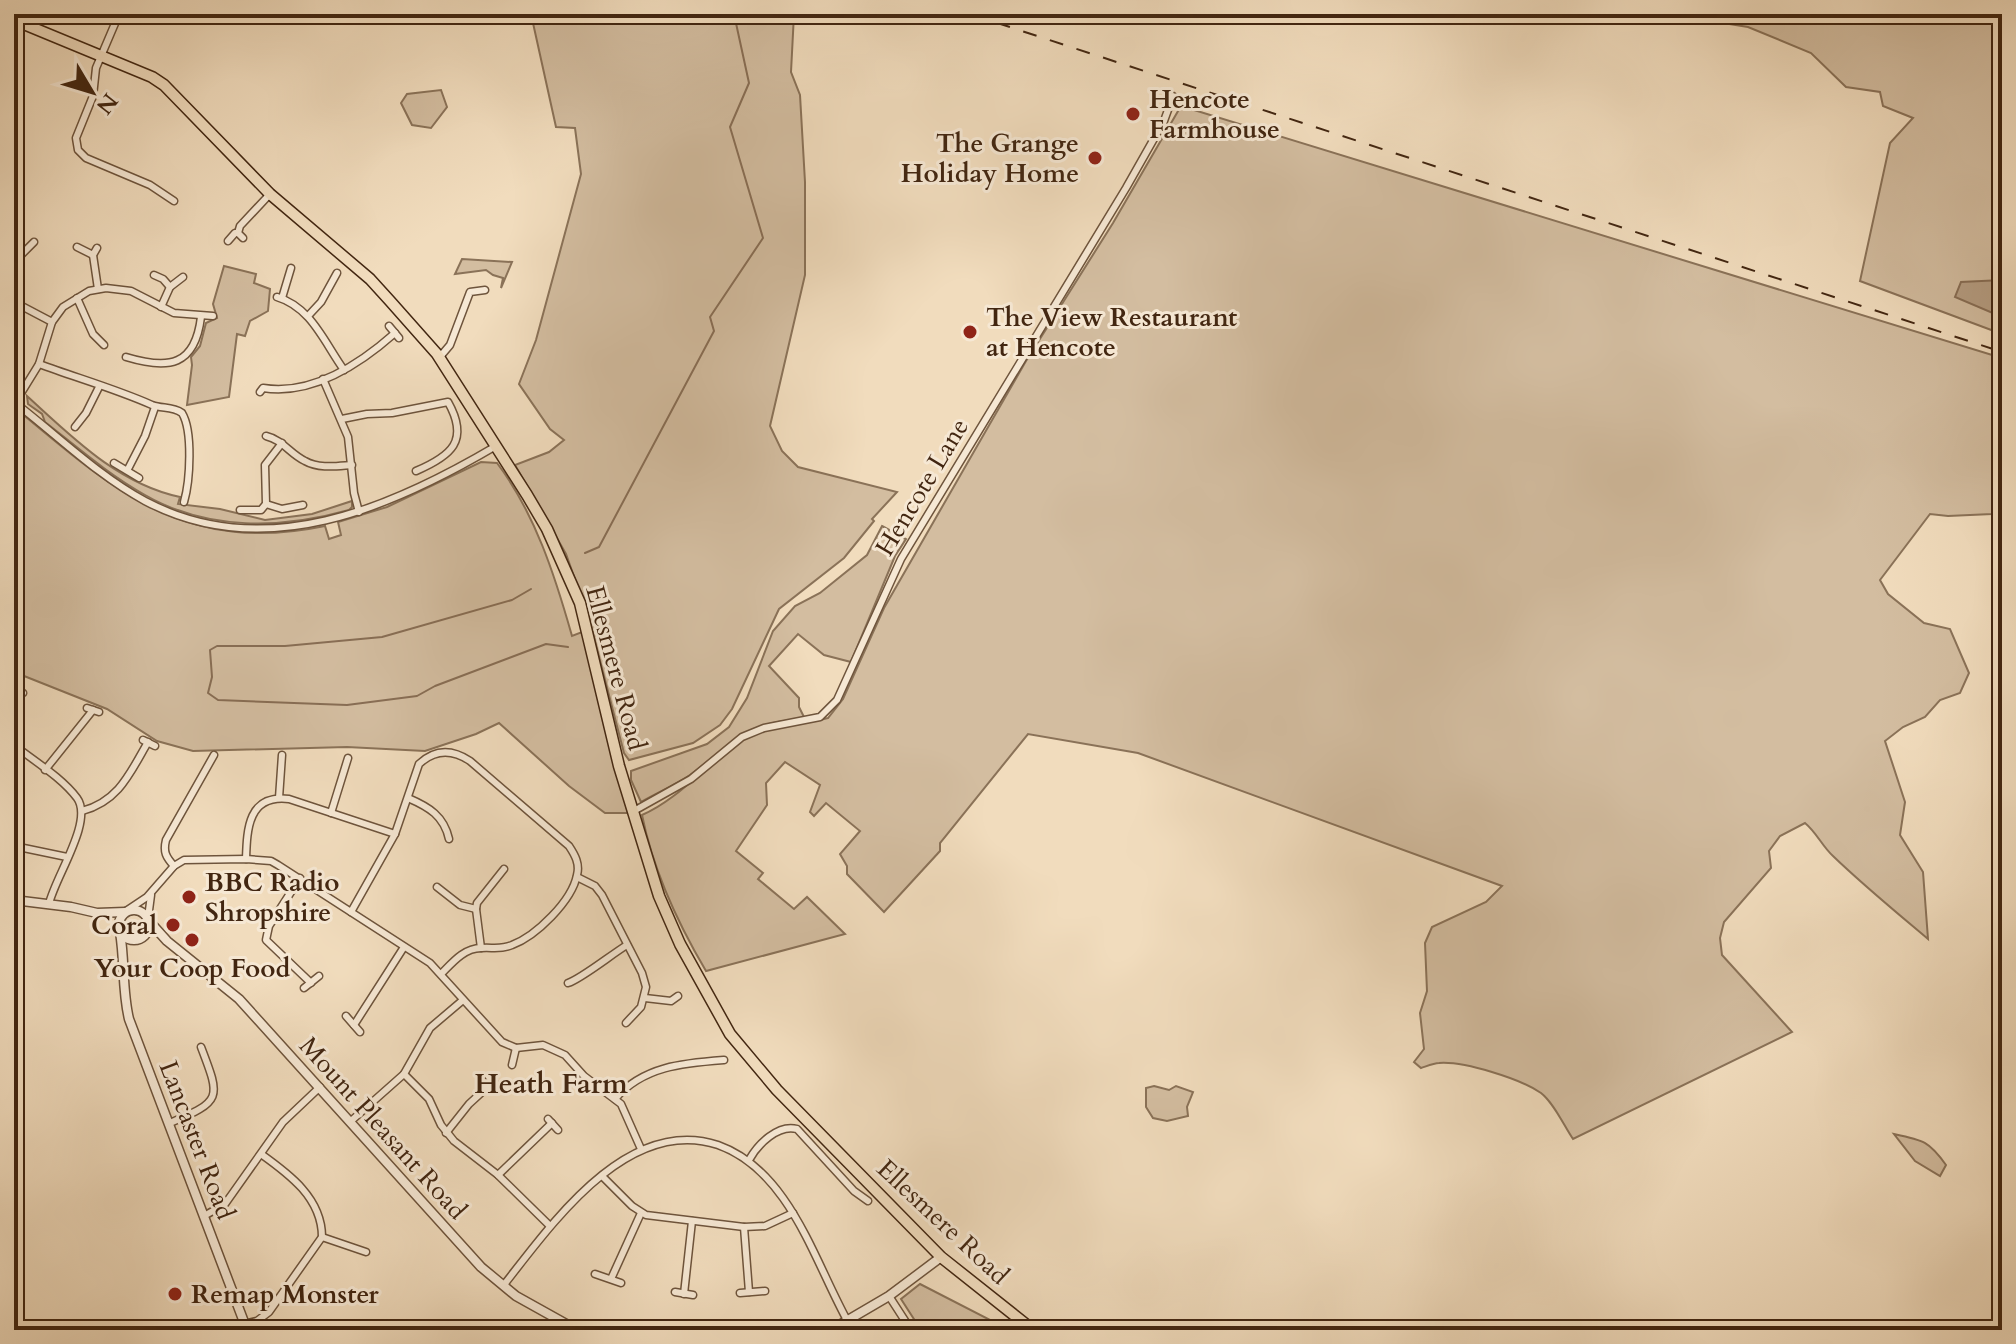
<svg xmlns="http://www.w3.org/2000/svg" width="2016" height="1344" font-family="Cardo,serif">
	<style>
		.green { fill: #d3bda0; stroke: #8a7258; stroke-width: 2 }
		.water { fill: #b69e83; stroke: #886e55; stroke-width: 2 }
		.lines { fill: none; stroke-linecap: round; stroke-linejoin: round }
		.stream { stroke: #886e55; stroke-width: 2 }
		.minor-casing { stroke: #6e543c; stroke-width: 9 }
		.tertiary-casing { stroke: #6e543c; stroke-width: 11 }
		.primary-casing { stroke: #422611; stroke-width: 13 }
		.minor { stroke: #f6e8d4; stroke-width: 6 }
		.tertiary { stroke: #f6e8d4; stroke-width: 8 }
		.primary { stroke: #f1dcbd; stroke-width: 10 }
		.rail { stroke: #422611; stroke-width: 2; stroke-dasharray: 14 14; stroke-linecap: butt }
		.poi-dot { fill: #8f2418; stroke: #f6e8d4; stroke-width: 3 }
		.labels { text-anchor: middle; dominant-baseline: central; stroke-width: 6; stroke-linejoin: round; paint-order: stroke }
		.poi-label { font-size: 26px; font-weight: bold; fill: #422611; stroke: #f6e8d4; text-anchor: start }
		.street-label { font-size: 26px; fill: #422611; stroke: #f6e8d4 }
		.neighbourhood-label { font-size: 28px; font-weight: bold; fill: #422611; stroke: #f6e8d4 }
	</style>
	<rect width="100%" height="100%" fill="#f1dcbd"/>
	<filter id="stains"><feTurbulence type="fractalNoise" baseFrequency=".0025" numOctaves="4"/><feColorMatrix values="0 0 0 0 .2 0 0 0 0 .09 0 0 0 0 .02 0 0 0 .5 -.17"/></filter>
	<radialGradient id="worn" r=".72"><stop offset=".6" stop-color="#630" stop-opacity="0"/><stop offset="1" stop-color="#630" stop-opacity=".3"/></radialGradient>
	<g class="green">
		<path d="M531 14H794L791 72 800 95 805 182V275L770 426 782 451 798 467 897 492 872 519 874 521 844 558 779 609 732 709 720 725 693 743 629 760 624 753 590 622 566 554 515 465 549 452 564 440 550 429 519 384 536 340 581 174 575 128 556 127Z"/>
		<path d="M1667 14H2002V334L1860 281 1890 143 1913 118 1883 106 1880 92 1846 87 1811 53 1748 27Z"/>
		<path d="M441 90 447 107 431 128 412 125 401 103 407 94Z"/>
		<path d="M1181 106 2002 358V502L1992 514 1948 516 1930 514 1880 580 1888 594 1924 623 1950 629 1969 673 1960 693 1940 700 1925 717 1903 727 1885 741 1905 802 1900 835 1923 872 1928 939C1896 912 1863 885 1833 856 1822 846 1817 833 1805 823L1780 836 1769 851 1771 868 1724 922 1720 938 1722 955 1792 1032 1573 1139C1564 1126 1554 1103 1541 1093 1521 1079 1464 1061 1439 1063 1434 1063 1427 1066 1421 1068L1414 1062 1424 1049 1420 1013 1427 991 1425 943 1432 927 1486 902 1502 886 1138 753 1028 734 940 843V851L884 912 847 874V866L840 854 860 831 826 803 814 816 810 812 820 785 785 762 766 783 767 805 736 851 763 873 758 879 794 909 807 897 845 934 706 971C677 922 653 870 642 815 681 798 707 762 743 740 768 724 800 725 828 718L843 699 884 608 1026 361 1113 223Z"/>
		<path d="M462 259 512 262 501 288 503 278 493 275 486 270 455 274Z"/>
		<path d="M224 266 256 274 254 283 270 289 268 311 250 321 245 336 237 334 229 397 187 405 192 365 191 357 200 346 206 323 217 318 213 304Z"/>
		<path d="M27 396C72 437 118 484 180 497L178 504 220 509 265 520 312 514 352 501V507L349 510C282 529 208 531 145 495 109 475 77 447 45 422L42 414 28 404Z"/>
		<path d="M14 407C114 491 185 555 325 526L329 539 341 535 338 522 387 507 481 462 497 463C535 513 555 576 572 636L582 632 628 813H605L569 786 499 723 476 734 425 751 347 747 193 751 157 741 107 709 14 672Z"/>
		<path d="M882 526 906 539 895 556 851 662 824 655 798 634 769 666 799 698V707L805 719C742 722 737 741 690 775 675 785 657 793 641 802L631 780V771L707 744 729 727 747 698 773 631 795 606 820 593 867 555Z"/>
		<path d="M1154 1086 1169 1090 1176 1086 1193 1092 1187 1107 1188 1116 1167 1121 1153 1118 1146 1107V1088Z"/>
		<path d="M1894 1134C1923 1140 1929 1141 1946 1165L1940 1176 1915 1161Z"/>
		<path d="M920 1284 1000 1325 996 1330H921L901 1299Z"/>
	</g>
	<path class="water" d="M2002 280V317L1955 297 1961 282Z"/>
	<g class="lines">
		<g class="stream">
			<path d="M585 553 599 547 714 331 710 317 763 238 730 127 749 83 734 14"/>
			<path d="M531 589 512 600 382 637 285 646H217L210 650 212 677 208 693 218 700 347 705 417 696 435 686 546 644 568 647"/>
		</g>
		<g class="minor-casing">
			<g id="minor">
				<path d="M119 14 96 68 93 96 76 138 78 150 86 158 150 185 174 201"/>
				<path d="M14 147H15"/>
				<path d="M243 238 238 233 240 226 270 194"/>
				<path d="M228 241 235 233H238"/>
				<path d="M77 247 93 255"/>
				<path d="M97 248 93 255 98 289"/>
				<path d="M14 262 34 242"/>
				<path d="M154 275 163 279 170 287"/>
				<path d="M277 297C311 307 324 342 344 370"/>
				<path d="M77 298 93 334 104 345"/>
				<path d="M282 298 291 268"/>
				<path d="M14 302 52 322"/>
				<path d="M161 307 170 287 183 277"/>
				<path d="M308 316 321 302 337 273"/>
				<path d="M389 326 399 338"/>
				<path d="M126 357C169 370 195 366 201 317"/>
				<path d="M439 358 450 345 470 292 485 290"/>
				<path d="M39 364C77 378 116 389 152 405 162 409 172 406 182 413 193 431 190 481 184 502"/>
				<path d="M323 379 348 437 354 493 359 512"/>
				<path d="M260 392 263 388C313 396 360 364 395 333"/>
				<path d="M14 402C57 435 97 475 145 501 264 564 391 508 496 446"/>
				<path d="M15 403 39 364 52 322 63 307 89 291 106 288 131 291 174 313 213 316"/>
				<path d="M342 419 367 414 392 413 448 402C470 441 451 456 416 471"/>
				<path d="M75 427 86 413 99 387"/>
				<path d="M266 436C283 440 290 454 305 461 319 469 337 466 352 465"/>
				<path d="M114 463 139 478"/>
				<path d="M128 469 145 436 155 407"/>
				<path d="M266 504 282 509 303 505"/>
				<path d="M240 510H261L266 504 265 465 282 443"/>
				<path d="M14 688 23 693"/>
				<path d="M87 708 99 712"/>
				<path d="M143 740 155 746"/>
				<path d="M14 745C34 761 61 777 77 798 94 821 55 877 49 904"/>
				<path d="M45 770 93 710"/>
				<path d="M279 798 282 755"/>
				<path d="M408 798C429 807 444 816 449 839"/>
				<path d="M82 811C119 801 130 773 148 742"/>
				<path d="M632 812 691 779 742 737 764 728 820 717 837 700 901 559 1126 188 1164 121 1173 96"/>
				<path d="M331 813 348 758"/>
				<path d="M14 846 67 857"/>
				<path d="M246 859C247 829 248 794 289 799L395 834"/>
				<path d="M174 866C166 857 163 852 166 840L214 755"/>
				<path d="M577 877 595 886 602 895 642 973 646 987 641 1007 626 1023"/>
				<path d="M300 878 269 926 266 940 311 983"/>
				<path d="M437 887 460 905 476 909"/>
				<path d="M126 911 147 897 174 866 184 860 246 859 271 861 278 865 430 963 502 1042 516 1048 543 1045 565 1055 584 1076 621 1104 641 1149"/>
				<path d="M351 912 395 834 419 764C435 749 452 749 470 761L569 846C575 855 580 864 577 875 572 901 536 936 512 945 501 950 492 947 481 948 464 948 452 963 441 974"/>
				<path d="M148 918 151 895"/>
				<path d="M481 948 476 909 477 903 504 869"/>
				<path d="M568 983C581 979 612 954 627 945"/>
				<path d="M304 988 319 976"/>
				<path d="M645 998 671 1001 678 996"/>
				<path d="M346 1016 360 1032"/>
				<path d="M354 1025 404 947"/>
				<path d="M512 1065 516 1048"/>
				<path d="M404 1074 429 1099 441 1125 454 1141 498 1175 550 1226"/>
				<path d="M489 1077 498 1087"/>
				<path d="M615 1099C643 1066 684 1063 724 1060"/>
				<path d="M548 1119 558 1130"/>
				<path d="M351 1121 404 1074 430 1028 463 1000"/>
				<path d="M170 1123C222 1101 221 1099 201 1047"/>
				<path d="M446 1133 469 1104 493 1082"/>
				<path d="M749 1160C758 1144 778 1124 797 1129L854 1191 868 1201"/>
				<path d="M498 1175 552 1123"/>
				<path d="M602 1176 632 1206 646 1215 744 1227 765 1226 793 1213"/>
				<path d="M204 1216 225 1204 283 1122 320 1087"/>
				<path d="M744 1227 749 1292"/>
				<path d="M322 1237 366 1252"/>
				<path d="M595 1274 621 1283"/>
				<path d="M611 1279 641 1213"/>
				<path d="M503 1286C551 1225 627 1115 718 1145 746 1155 766 1174 783 1198 810 1236 826 1282 848 1322"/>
				<path d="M675 1292 693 1295"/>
				<path d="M740 1293 765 1291"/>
				<path d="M684 1294 692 1221"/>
				<path d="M889 1296 911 1330"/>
				<path d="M244 1324 257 1321 269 1312 322 1237C322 1198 289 1174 261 1154"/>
			</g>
		</g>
		<g class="tertiary-casing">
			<g id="tertiary">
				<path d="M14 900 71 907 97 913 125 912"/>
				<circle cx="134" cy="925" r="15"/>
				<path d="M149 921 167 941 239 999 481 1267 516 1296 577 1330"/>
				<path d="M120 932C125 962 122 990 129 1019L247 1330"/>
				<path d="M831 1330 889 1296 941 1257"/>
			</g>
		</g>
		<g class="primary-casing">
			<path id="primary" d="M14 20 152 77 164 85 270 194 370 279 390 301 437 354 527 495 547 529 580 603 619 766 659 896 680 944 730 1034 777 1090 941 1257 1033 1330"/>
		</g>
		<use href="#minor" class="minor"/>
		<use href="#tertiary" class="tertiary"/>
		<use href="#primary" class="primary"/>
		<path class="rail" d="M970 14 2002 352"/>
	</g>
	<g class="poi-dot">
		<circle cx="1133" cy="114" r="8"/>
		<circle cx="1095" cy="158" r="8"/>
		<circle cx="970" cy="332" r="8"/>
		<circle cx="189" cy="897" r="8"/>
		<circle cx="173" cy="925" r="8"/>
		<circle cx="192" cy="940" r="8"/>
		<circle cx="175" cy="1294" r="8"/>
	</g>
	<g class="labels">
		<g class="poi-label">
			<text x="1149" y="99">Hencote<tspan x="1149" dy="30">Farmhouse</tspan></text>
			<text x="1079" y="143" text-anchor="end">The Grange<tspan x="1079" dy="30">Holiday Home</tspan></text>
			<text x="986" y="317">The View Restaurant<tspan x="986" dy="30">at Hencote</tspan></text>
			<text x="205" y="882">BBC Radio<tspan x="205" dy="30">Shropshire</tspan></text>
			<text x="157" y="925" text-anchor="end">Coral</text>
			<text x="192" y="968" text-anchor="middle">Your Coop Food</text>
			<text x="191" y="1294">Remap Monster</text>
		</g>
		<g class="street-label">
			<text transform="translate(922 487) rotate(-59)">Hencote Lane</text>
			<text transform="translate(616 668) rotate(75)">Ellesmere Road</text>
			<text transform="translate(383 1128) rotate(48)">Mount Pleasant Road</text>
			<text transform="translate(197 1140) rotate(69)">Lancaster Road</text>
			<text transform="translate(943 1222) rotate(43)">Ellesmere Road</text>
		</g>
		<g class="neighbourhood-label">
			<text x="551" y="1084">Heath Farm</text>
		</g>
	</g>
	<rect width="2016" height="1344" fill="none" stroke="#f1dcbd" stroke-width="48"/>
	<rect x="16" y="16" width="1984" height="1312" fill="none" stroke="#422611" stroke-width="4"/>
	<rect x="24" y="24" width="1968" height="1296" fill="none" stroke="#422611" stroke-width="2"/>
	<g transform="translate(92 92) rotate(128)" stroke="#f6e8d4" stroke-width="6" paint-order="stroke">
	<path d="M0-6L14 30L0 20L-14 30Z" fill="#422611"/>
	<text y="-12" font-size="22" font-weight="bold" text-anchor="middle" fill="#422611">N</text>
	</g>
	<rect width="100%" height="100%" filter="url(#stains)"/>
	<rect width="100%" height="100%" fill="url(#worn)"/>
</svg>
